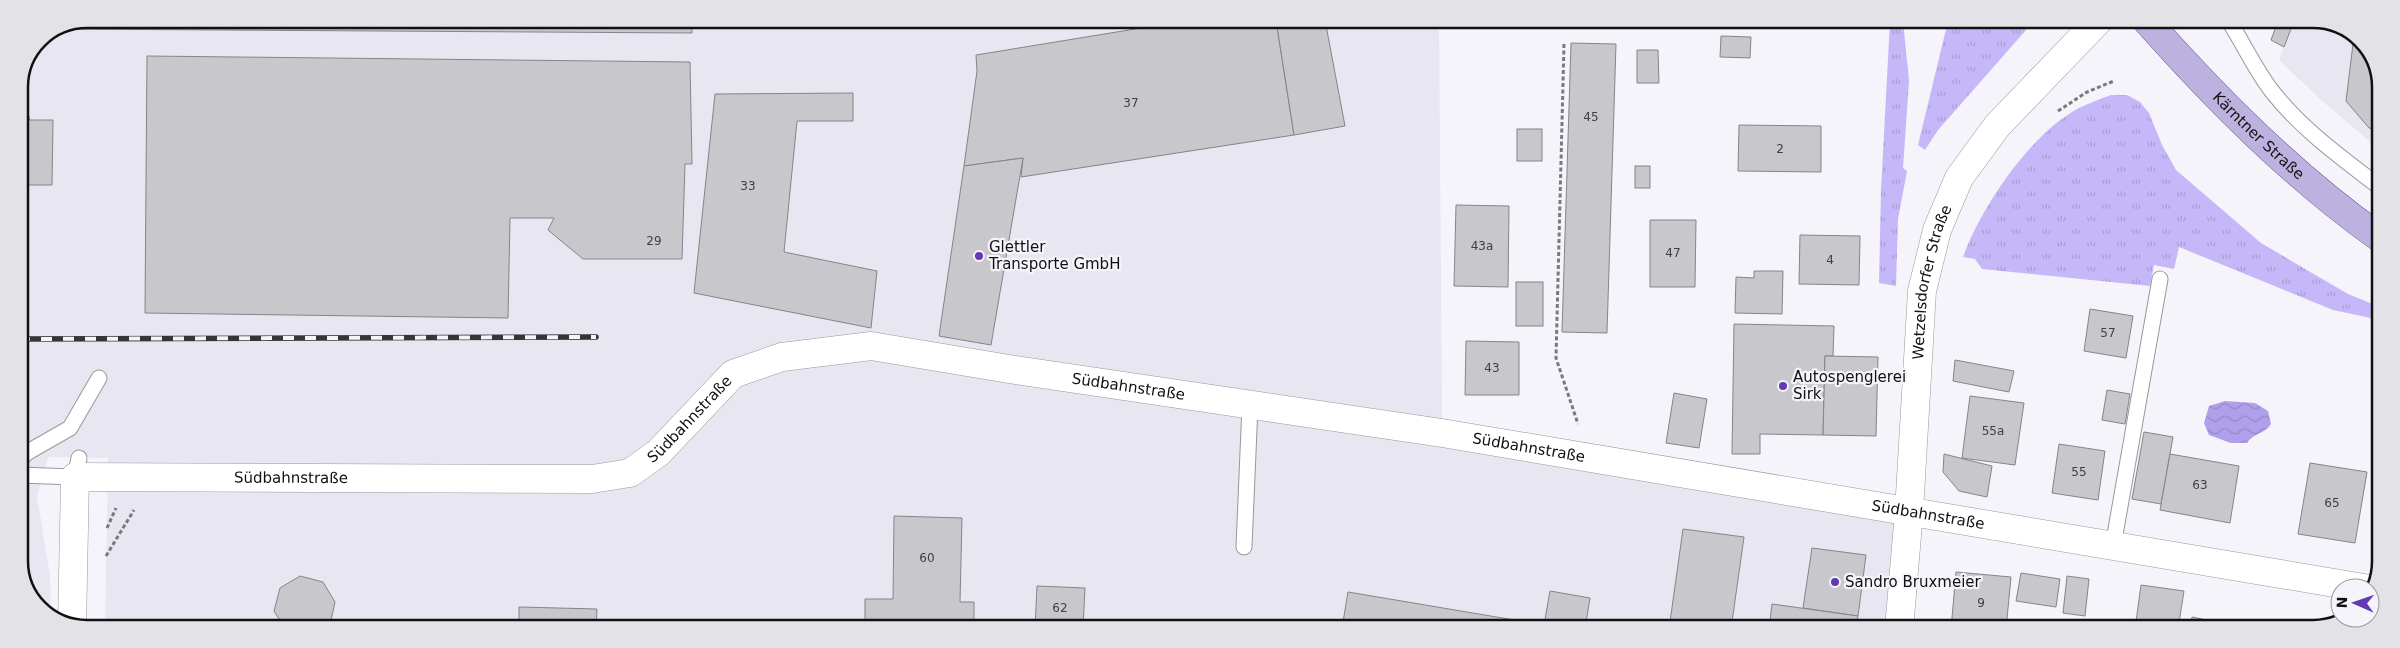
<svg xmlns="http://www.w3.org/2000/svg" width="2400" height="648" font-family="'DejaVu Sans',sans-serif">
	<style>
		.built { fill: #e8e6f1 }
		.grass { fill: url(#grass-tufts) }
		.water { fill: url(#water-waves) }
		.building { fill: #c8c7cc; stroke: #858489 }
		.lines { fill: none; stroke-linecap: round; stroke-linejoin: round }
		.lane-casing { stroke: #98979c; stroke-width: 17 }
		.street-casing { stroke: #98979c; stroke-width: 29 }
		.secondary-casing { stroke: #98979c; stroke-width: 29 }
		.primary-casing { stroke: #64588a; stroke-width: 29 }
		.path { stroke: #7a797d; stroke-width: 3; stroke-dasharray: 4 2.5; stroke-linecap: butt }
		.lane { stroke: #fff; stroke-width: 15 }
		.street { stroke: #fff; stroke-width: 28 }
		.secondary { stroke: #fff; stroke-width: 28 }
		.primary { stroke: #bdb2df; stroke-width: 28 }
		.rail-casing { stroke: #353436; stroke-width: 5.5 }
		.rail { stroke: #f5f4fa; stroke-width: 4; stroke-dasharray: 11; stroke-linecap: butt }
		.poi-dot { fill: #643ab2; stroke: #f5f4fa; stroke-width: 2 }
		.labels { text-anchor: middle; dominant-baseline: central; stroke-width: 4.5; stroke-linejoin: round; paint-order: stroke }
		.number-label { font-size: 12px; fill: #3f3e40 }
		.street-label { font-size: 15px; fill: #111012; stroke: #f5f4fa }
		.poi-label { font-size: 15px; fill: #111012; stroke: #f5f4fa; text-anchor: start }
		.rim { fill: none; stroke: #111012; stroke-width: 2.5 }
	</style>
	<defs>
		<pattern id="grass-tufts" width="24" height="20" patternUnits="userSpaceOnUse" patternTransform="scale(1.25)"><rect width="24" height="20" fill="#c6b8f8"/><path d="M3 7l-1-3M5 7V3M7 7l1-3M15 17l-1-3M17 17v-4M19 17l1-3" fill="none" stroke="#a99dd4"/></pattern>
		<pattern id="water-waves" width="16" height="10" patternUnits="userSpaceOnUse" patternTransform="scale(1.25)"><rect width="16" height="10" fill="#b09feb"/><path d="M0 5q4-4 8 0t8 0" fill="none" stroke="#9688c8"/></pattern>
	</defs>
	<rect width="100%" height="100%" fill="#f5f4fa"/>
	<g class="built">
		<path d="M87 19 1439 20 1442 418 1921 501 1890 629 105 627 108 458 48 457 37 496 50 575 51 615 35 606 19 566V87L39 38Z"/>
		<path d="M2294 21H2331L2365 42 2381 82V151L2321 100 2279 60Z"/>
	</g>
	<g class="grass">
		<path d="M1890 21H1903L1909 81 1903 168 1907 171 1898 219 1896 286 1879 283 1881 190Z"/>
		<path d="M1948 21H2034L1938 130 1925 150 1918 145Z"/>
		<path d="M2111 95H2127L2140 102 2149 113 2162 145 2176 170 2261 243 2348 294 2380 307V320L2333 310 2179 247 2174 269 2154 265 2150 286 1982 269 1975 259 1963 257C1981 207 2031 133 2079 108 2089 103 2100 99 2111 95Z"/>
	</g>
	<path class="water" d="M2225 401 2255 403 2268 411 2271 424C2265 434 2253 433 2247 443H2231L2209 435 2204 423 2209 406Z"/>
	<g class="building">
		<path d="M87 19H692V33L61 29Z"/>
		<path d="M1190 20H1276L1294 135 1021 177 1023 158 964 166 977 71 976 55Z"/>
		<path d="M1276 20H1325L1345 126 1294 135Z"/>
		<path d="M2278 21H2294L2284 47 2271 40Z"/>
		<path d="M1721 36 1751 37 1750 58 1720 57Z"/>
		<path d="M2354 36 2365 42 2381 82V130L2369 128 2346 101Z"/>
		<path d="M1571 43 1616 44 1607 333 1562 332Z"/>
		<path d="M1637 50H1658L1659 83H1637Z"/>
		<path d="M147 56 690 62 692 164H685L682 259H583L548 230 554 218H510L508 318 145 313Z"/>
		<path d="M27 68H29L27 111 30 120H19V87Z"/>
		<path d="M853 93V121H797L784 252 877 271 871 328 694 293 715 94Z"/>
		<path d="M19 120H53L52 185H19Z"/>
		<path d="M1739 125 1821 126V172L1738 171Z"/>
		<rect x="1517" y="129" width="25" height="32"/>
		<path d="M1023 158 991 345 939 336 964 166Z"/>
		<rect x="1635" y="166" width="15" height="22"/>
		<path d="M1456 205 1509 206 1508 287 1454 286Z"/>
		<path d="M1650 220H1696L1695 287H1650Z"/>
		<path d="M1800 235 1860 236 1859 285 1799 284Z"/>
		<path d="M1754 271H1783L1782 314 1735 313 1736 277 1754 278Z"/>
		<rect x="1516" y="282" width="27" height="44"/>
		<path d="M2090 309 2133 316 2126 358 2084 351Z"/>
		<path d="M1734 324 1834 326 1833 356H1825L1823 435 1760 434V454H1732Z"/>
		<path d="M1466 341 1519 342V395H1465Z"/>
		<path d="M1825 356 1878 357 1876 436 1823 435Z"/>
		<path d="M1955 360 2014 371 2009 392 1953 381Z"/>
		<path d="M2107 390 2130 394 2125 424 2102 420Z"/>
		<path d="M1674 393 1707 399 1699 448 1666 443Z"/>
		<path d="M1970 396 2024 403 2015 465 1962 458Z"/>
		<path d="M2144 432 2173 437 2161 504 2132 499Z"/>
		<path d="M2059 444 2105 451 2098 500 2052 493Z"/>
		<path d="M1944 454 1992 466 1987 497 1959 491 1943 472Z"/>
		<path d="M2170 454 2239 466 2230 523 2160 510Z"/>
		<path d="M2310 463 2367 472 2355 543 2298 534Z"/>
		<path d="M894 516 962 518 960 602H974V628H865V599H893Z"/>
		<path d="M1683 529 1744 537 1731 629H1669Z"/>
		<path d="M1812 548 1866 555 1858 616 1803 608Z"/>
		<path d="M1956 572 2011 577 2006 629H1951Z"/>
		<path d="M2021 573 2060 579 2056 607 2016 601Z"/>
		<path d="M300 576 323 582 335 602 330 625 326 627H284L274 611 280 588Z"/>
		<path d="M2067 576 2089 579 2085 616 2063 613Z"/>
		<path d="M2141 585 2184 591 2178 629H2135Z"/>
		<path d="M1037 586 1085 588 1083 628H1035Z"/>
		<path d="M1550 591 1590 598 1585 629 1342 628 1348 592 1544 625Z"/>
		<path d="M1772 604 1858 616 1856 629H1769Z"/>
		<path d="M519 607 597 609 596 628 519 627Z"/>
		<path d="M2192 617 2242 627V629H2190Z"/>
	</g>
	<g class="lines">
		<g class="lane-casing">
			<g id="lane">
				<path d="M2229 21C2243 43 2255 69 2271 90 2301 129 2342 158 2381 188"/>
				<path d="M19 460 28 452 70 428 99 378"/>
				<path d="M19 475 75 477 79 458"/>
				<path d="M2113 546 2160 279"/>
				<path d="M1244 547 1250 405"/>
			</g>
		</g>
		<g class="street-casing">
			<g id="street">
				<path id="s1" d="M72 627 75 477 592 479 630 473 658 453 733 374 782 357 871 346 1009 369 1442 433 2364 588"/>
			</g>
		</g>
		<g class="secondary-casing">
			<g id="secondary">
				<path id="s2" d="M1899 629 1909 512 1922 291 1937 230 1959 178 1997 126 2098 21"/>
			</g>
		</g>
		<g class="primary-casing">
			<g id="primary">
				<path id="s3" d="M2147 21C2218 101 2293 176 2380 238"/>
			</g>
		</g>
		<g class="path">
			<path d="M1564 44 1556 358 1578 424"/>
			<path d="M2058 111 2087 92 2114 81"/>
			<path d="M107 528 116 508"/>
			<path d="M106 556 134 510"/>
		</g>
		<use href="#lane" class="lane"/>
		<use href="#street" class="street"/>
		<use href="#secondary" class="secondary"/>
		<use href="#primary" class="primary"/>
		<g class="rail-casing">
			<path id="rail" d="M19 339 596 337"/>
		</g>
		<use href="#rail" class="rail"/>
	</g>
	<g class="poi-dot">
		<circle cx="979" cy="256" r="5"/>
		<circle cx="1783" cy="386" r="5"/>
		<circle cx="1835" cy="582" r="5"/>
	</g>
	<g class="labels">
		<g class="number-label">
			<text x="1131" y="103">37</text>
			<text x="1591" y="117">45</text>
			<text x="1780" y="149">2</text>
			<text x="748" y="186">33</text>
			<text x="654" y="241">29</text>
			<text x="1482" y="246">43a</text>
			<text x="1673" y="253">47</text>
			<text x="1830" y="260">4</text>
			<text x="2108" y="333">57</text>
			<text x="1492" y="368">43</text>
			<text x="1993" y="431">55a</text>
			<text x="2079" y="472">55</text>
			<text x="2200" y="485">63</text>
			<text x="2332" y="503">65</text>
			<text x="927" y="558">60</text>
			<text x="1981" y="603">9</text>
			<text x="1060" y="608">62</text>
		</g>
		<g class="street-label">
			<text stroke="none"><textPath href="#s3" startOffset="160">Kärntner Straße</textPath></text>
			<text stroke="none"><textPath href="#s2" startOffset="349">Wetzelsdorfer Straße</textPath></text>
			<text stroke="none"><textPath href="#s1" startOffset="1251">Südbahnstraße</textPath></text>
			<text stroke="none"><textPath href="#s1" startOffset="786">Südbahnstraße</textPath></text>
			<text stroke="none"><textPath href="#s1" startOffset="1656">Südbahnstraße</textPath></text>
			<text stroke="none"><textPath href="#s1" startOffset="366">Südbahnstraße</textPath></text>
			<text stroke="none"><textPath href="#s1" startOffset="2061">Südbahnstraße</textPath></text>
		</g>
		<g class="poi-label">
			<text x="989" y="247">Glettler<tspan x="989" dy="17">Transporte GmbH</tspan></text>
			<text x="1793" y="377">Autospenglerei<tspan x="1793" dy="17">Sirk</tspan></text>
			<text x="1845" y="582">Sandro Bruxmeier</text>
		</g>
	</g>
	<path d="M0 0H2400V648H0ZM87 28H2313A59 59 0 0 1 2372 87V561A59 59 0 0 1 2313 620H87A59 59 0 0 1 28 561V87A59 59 0 0 1 87 28Z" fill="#e3e2e7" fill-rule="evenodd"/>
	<path class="rim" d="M87 28H2313A59 59 0 0 1 2372 87V561A59 59 0 0 1 2313 620H87A59 59 0 0 1 28 561V87A59 59 0 0 1 87 28Z"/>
	<g transform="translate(2355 603) rotate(272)"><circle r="24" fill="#f5f4fa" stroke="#9a999d"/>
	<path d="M0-4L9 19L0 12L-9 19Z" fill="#643ab2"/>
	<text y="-8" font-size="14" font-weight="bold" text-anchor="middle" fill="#111012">N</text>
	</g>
</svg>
